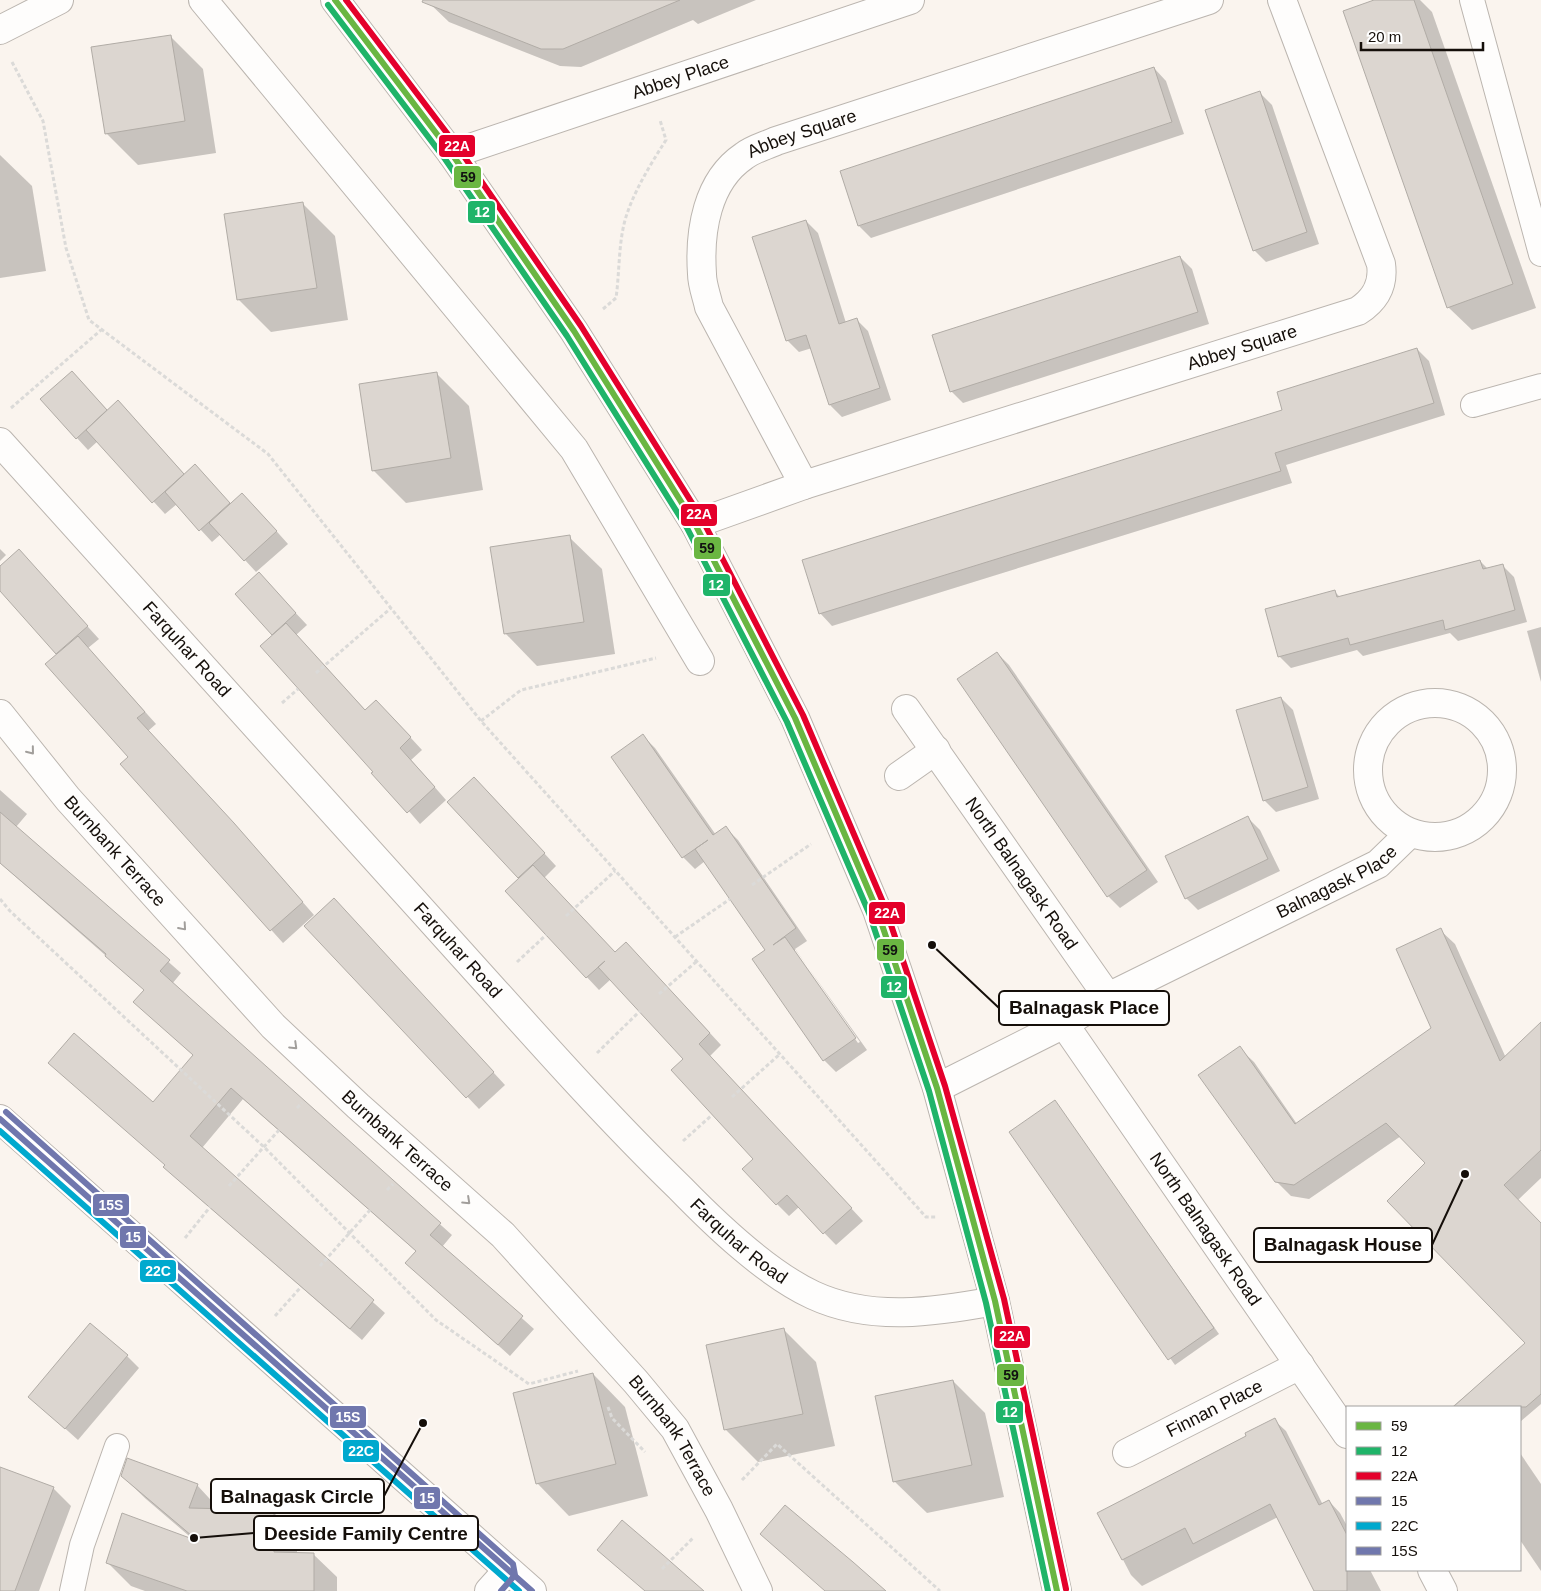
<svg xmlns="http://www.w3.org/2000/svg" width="1541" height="1591" font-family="Helvetica,sans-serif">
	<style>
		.shadow { fill: #0003; fill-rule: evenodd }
		.building { fill: #dcd6d0; stroke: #b1aca6 }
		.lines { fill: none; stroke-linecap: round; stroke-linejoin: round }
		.service-casing { stroke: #bbb5af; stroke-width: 26 }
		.minor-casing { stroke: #bbb5af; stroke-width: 30 }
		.tertiary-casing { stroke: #bbb5af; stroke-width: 30 }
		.path { stroke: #dbdad8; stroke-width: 3; stroke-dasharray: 4 2.5; stroke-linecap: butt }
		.service { stroke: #fefdfc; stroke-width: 24 }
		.minor { stroke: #fefdfc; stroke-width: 28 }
		.tertiary { stroke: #fefdfc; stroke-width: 28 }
		.bus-1-casing { stroke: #fff; stroke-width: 10 }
		.bus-2-casing { stroke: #fff; stroke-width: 10 }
		.bus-3-casing { stroke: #fff; stroke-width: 10 }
		.bus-4-casing { stroke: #fff; stroke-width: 10 }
		.bus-5-casing { stroke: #fff; stroke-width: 10 }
		.bus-6-casing { stroke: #fff; stroke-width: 10 }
		.bus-1 { stroke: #6ab642; stroke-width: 6 }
		.bus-2 { stroke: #1fb469; stroke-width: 6 }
		.bus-3 { stroke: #e4002b; stroke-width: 6 }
		.bus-4 { stroke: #7077ad; stroke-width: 6 }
		.bus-5 { stroke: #00a9ce; stroke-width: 6 }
		.bus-6 { stroke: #7077ad; stroke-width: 6 }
		.oneway { stroke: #a19e9b }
		.labels { text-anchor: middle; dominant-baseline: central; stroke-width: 4; stroke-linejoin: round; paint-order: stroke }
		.street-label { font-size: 18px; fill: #150f0a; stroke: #fff }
		.leader { fill: none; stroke: #150f0a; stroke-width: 2 }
		.callout-dot { fill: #150f0a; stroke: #fff; stroke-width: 2 }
		.callout { fill: #fff; stroke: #150f0a; stroke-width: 2 }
		.callout-label { font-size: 19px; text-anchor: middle; font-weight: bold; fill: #150f0a }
		.line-badge { stroke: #fff; stroke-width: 2 }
		.badge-label { font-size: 14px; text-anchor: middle; font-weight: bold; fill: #fff }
		.pale-badge-label { font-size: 14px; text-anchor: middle; font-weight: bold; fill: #111 }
	</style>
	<rect width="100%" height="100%" fill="#faf4ee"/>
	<g class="shadow">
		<path d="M426 0H756L698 24 693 20 581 67 560 66 449 22Z"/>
		<path d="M1377 0H1420L1432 12 1536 308 1472 330 1448 307Z"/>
		<path d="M170 36 203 69 216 153 138 165 106 133Z"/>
		<path d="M1154 68 1166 81 1184 134 871 238 859 226Z"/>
		<path d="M1260 93 1272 105 1319 244 1266 262 1254 250Z"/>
		<path d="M0 155 32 186 46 271 0 278Z"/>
		<path d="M302 203 335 236 348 320 271 332 239 300 226 215Z"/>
		<path d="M806 221 818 233 846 323 856 319 868 331 891 400 842 417 830 405 812 348 799 352 787 340Z"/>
		<path d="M1180 257 1192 269 1209 324 963 403 951 391Z"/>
		<path d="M1417 349 1429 361 1445 415 1286 465 1292 483 832 626 820 613 1284 411Z"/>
		<path d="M437 374 469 406 483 490 406 503 373 470Z"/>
		<path d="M84 385 108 411 130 414 185 475 207 478 231 505 254 506 288 544 256 572 221 534 212 542 177 504 165 514 98 441 88 450 77 438Z"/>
		<path d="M569 537 602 569 615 654 537 666 505 633Z"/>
		<path d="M0 549 6 555 0 561Z"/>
		<path d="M1480 561 1488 569 1502 565 1514 577 1527 622 1458 641 1450 633 1363 656 1357 650 1291 668 1279 656 1335 592 1341 598Z"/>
		<path d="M30 563 99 639 88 648 156 724 148 731 246 837 314 915 283 943 122 764 129 757 58 654 0 589V568Z"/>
		<path d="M259 574 307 625 296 635 366 711 388 713 422 750 411 760 446 800 420 824 375 772 274 635 237 594Z"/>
		<path d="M1541 627V682L1527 631Z"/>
		<path d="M997 653 1009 665 1158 882 1120 908 1108 896 959 680Z"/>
		<path d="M1281 698 1293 710 1319 799 1276 812 1264 800Z"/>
		<path d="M643 736 655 748 716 835 726 828 738 840 807 941 795 949 867 1050 836 1072 824 1060 767 951 705 861 695 869 683 857ZM793 950H796L860 1042 858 1043Z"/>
		<path d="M0 790 27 814 16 827 181 973 172 984 452 1235 442 1247 534 1329 510 1356 407 1263 417 1252 243 1099 202 1148 385 1313 362 1340 177 1179 166 1165 194 1056 135 1002 145 990 0 863Z"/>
		<path d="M486 790 556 866 544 878 615 953 686 1007 721 1045 710 1056 863 1221 836 1245 799 1207 789 1216 777 1204 755 1159 684 1059 611 979 599 990 506 891 520 878 449 802Z"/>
		<path d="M1248 818 1260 830 1280 871 1198 910 1186 898Z"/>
		<path d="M346 912 505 1085 479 1109 306 926Z"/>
		<path d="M1440 930 1455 944 1506 1058 1541 1023V1178L1518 1200 1541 1225V1357L1427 1163 1401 1136 1309 1199 1291 1196 1276 1181 1239 1048 1254 1062 1297 1124 1433 1028Z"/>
		<path d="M1055 1102 1219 1334 1175 1365 1011 1132Z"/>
		<path d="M784 1330 816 1362 835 1446 758 1462 726 1430 708 1346Z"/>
		<path d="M127 1356 139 1368 78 1440 30 1397Z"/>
		<path d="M1510 1358 1541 1393V1404L1520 1422V1407H1452Z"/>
		<path d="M593 1374 625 1407 648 1496 569 1516 537 1483Z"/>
		<path d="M953 1381 985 1413 1004 1497 927 1513 894 1481Z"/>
		<path d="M1274 1420 1286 1431 1323 1505 1329 1501 1340 1513 1347 1526V1570H1370L1381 1591H1316L1278 1517 1142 1586 1131 1575 1099 1514 1248 1436Z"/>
		<path d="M1520 1453 1541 1484V1571L1520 1540Z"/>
		<path d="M0 1468 53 1488 71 1506 39 1591H0Z"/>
		<path d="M122 1476 197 1485 220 1510 273 1512 297 1535V1554H313L337 1577V1591H145L131 1586 108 1563 195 1541 146 1499Z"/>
		<path d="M599 1550 703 1591H645Z"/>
	</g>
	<g class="building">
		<path d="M423 0H680L563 49H541L422 2Z"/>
		<path d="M1374 0H1414L1513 284 1447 308 1343 11Z"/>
		<path d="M171 35 185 121 105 134 91 47Z"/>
		<path d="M1154 67 1172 122 858 226 840 171Z"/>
		<path d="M1260 91 1307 232 1253 251 1205 110Z"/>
		<path d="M303 202 317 288 237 300 224 214Z"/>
		<path d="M806 220 839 324 857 318 880 388 829 405 806 335 786 341 752 237Z"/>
		<path d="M1180 256 1198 312 950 392 932 335Z"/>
		<path d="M1417 348 1434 403 1275 453 1281 471 819 614 802 560 1282 410 1277 392Z"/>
		<path d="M72 371 107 410 76 439 40 399Z"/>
		<path d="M437 372 451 458 372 471 359 384Z"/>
		<path d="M118 400 184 474 152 503 86 430Z"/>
		<path d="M195 464 230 503 199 531 165 492Z"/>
		<path d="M242 493 277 531 244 561 209 523Z"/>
		<path d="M570 535 584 622 504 634 490 547Z"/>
		<path d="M19 549 88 626 56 654 0 591V566Z"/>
		<path d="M1480 560 1483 569 1503 564 1515 610 1445 630 1443 620 1350 645 1348 638 1278 657 1265 609 1335 590 1337 597Z"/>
		<path d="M259 572 296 613 272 635 235 594Z"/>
		<path d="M286 623 365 710 376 700 411 737 400 748 435 787 407 813 371 773 373 772 260 646Z"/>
		<path d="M78 636 145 712 137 718 234 823 303 902 270 931 120 764 128 757 45 664Z"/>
		<path d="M997 652 1147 870 1107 897 957 679Z"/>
		<path d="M1281 697 1308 787 1263 801 1236 710Z"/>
		<path d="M643 734 713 835 726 826 796 928 773 945 785 937 856 1038 823 1061 752 959 765 950 695 849 708 840 682 858 611 757Z"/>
		<path d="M474 777 545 853 518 878 447 802Z"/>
		<path d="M0 812 170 960 160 971 441 1223 430 1235 523 1316 498 1345 405 1263 416 1251 231 1088 190 1136 374 1300 350 1329 163 1167 165 1165 48 1063 74 1033 153 1102 193 1055 133 1002 144 990 105 956 106 954 0 863Z"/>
		<path d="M1248 816 1268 859 1185 899 1165 856Z"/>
		<path d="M533 865 615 952 626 942 710 1033 699 1044 852 1208 823 1234 787 1195 776 1205 742 1169 753 1159 671 1070 683 1059 598 967 605 961 586 978 505 891Z"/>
		<path d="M334 898 494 1072 466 1098 304 926Z"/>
		<path d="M1441 928 1500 1061 1541 1022V1150L1504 1185 1541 1223V1394L1526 1407H1453L1525 1343 1387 1201 1425 1163 1386 1123 1294 1185 1275 1182 1198 1075 1240 1046 1295 1124 1431 1028 1396 949Z"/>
		<path d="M1055 1100 1214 1328 1168 1360 1009 1132Z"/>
		<path d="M90 1323 128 1355 65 1429 28 1397Z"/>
		<path d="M784 1328 803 1414 724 1430 706 1345Z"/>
		<path d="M593 1373 616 1464 536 1484 513 1393Z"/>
		<path d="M953 1380 972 1465 893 1482 875 1396Z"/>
		<path d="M1275 1418 1319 1505 1329 1500 1347 1535V1591H1314L1270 1504 1193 1544 1185 1528 1122 1560 1097 1513 1246 1436 1245 1433Z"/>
		<path d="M127 1458 198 1484 189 1508 274 1510V1552L314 1553V1591H187L106 1563 122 1513 198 1541 121 1476Z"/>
		<path d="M0 1467 54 1487 15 1591H0Z"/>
		<path d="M785 1505 853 1562 886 1591H825L760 1534Z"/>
		<path d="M622 1520 663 1555 704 1591H645L597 1550Z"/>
	</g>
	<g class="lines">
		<g class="service-casing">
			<g id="service">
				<path d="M1472 0 1541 254"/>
				<path d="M1473 405 1541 386"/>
				<path d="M72 1591 82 1545 117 1446"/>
			</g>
		</g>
		<g class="minor-casing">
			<g id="minor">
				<path d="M203 0 574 449 700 661"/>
				<path d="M0 30 59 0"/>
				<path id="s1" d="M452 154 910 0"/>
				<path id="s2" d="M0 442C164 624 328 806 492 988 553 1056 614 1124 680 1188 716 1225 766 1273 813 1295 871 1322 935 1312 995 1301"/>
				<path id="s3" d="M804 485 709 307C707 297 702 285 702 274 699 231 707 181 744 156 753 149 765 146 776 141L1209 0"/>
				<path id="s4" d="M695 524 804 485 1358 311C1375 300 1384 285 1381 264L1282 0"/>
				<circle cx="1435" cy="770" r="67"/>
				<path id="s5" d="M906 709 1108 997"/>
				<path id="s6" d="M0 714 68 799 273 1026 358 1106 503 1235 636 1382 675 1429 719 1510 758 1591"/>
				<path d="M899 776 936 750"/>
				<path id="s7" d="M1064 1024 1347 1434"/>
				<path id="s8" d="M937 1088 1064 1024 1108 997 1378 864 1410 833"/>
				<path id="s9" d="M1127 1453 1300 1365"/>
				<path d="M1432 1570 1443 1591"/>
				<path d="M489 1591 507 1571"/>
			</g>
		</g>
		<g class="tertiary-casing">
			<g id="tertiary">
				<path d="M335 0 452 154 574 331 695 524 795 718 877 910 937 1088 995 1301 1057 1591"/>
				<path d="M0 1119 532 1591"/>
			</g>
		</g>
		<g class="path">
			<path d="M12 62 43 121 66 248 89 320 268 454 481 721 926 1217H937"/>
			<path d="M603 309 616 298C620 270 618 237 628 211 637 186 652 162 666 140L660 120"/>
			<path d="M11 408 101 330"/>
			<path d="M316 673 391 608"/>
			<path d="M282 703 298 689"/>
			<path d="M481 721 521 690 656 658"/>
			<path d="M752 885 811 844"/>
			<path d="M0 899 10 911 265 1148 436 1320 529 1384 578 1371"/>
			<path d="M566 916 615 871"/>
			<path d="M675 937 730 899"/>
			<path d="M517 962 546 935"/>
			<path d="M659 994 696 962"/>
			<path d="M597 1053 640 1011"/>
			<path d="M732 1097 780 1054"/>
			<path d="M297 1108 302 1103"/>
			<path d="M683 1141 712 1115"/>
			<path d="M229 1186 279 1130"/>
			<path d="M387 1190 393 1184"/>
			<path d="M185 1238 210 1207"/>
			<path d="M320 1266 370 1210"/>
			<path d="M275 1316 301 1287"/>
			<path d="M608 1407 612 1418 645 1452"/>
			<path d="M742 1480 777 1444 940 1591"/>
			<path d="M662 1569 693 1538"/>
		</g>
		<use href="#service" class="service"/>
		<use href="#minor" class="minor"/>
		<use href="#tertiary" class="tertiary"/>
		<g class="bus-1-casing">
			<path id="bus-1" d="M335 0 452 154 574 331 695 524 795 718 877 910 937 1088 995 1301 1057 1591"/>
		</g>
		<g class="bus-2-casing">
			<path id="bus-2" d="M328 5 445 159 567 336 687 528 787 722 869 913 929 1091 986 1303 1048 1591"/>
		</g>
		<g class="bus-3-casing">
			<path id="bus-3" d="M346 0 459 149 581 326 702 519 803 715 885 907 945 1086 1004 1299 1066 1589"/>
		</g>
		<g class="bus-4-casing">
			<path id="bus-4" d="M0 1119 532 1591"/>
		</g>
		<g class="bus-5-casing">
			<path id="bus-5" d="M0 1131 519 1591"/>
		</g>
		<g class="bus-6-casing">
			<path id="bus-6" d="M6 1112 513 1564 515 1575 501 1591"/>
		</g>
		<use href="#bus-1" class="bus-1"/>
		<use href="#bus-2" class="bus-2"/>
		<use href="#bus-3" class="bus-3"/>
		<use href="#bus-4" class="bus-4"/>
		<use href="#bus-5" class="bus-5"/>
		<use href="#bus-6" class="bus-6"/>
	</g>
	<defs><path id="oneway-chevron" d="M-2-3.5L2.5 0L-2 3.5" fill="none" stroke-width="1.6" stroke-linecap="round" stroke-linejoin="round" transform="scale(1.25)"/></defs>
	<g class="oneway">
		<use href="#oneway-chevron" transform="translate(31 751) rotate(51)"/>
		<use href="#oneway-chevron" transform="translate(183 927) rotate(49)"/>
		<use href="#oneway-chevron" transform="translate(294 1046) rotate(44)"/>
		<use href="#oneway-chevron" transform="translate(467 1201) rotate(43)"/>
	</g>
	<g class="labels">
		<g class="street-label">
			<text stroke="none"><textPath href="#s1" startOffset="241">Abbey Place</textPath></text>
			<text stroke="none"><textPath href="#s3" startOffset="429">Abbey Square</textPath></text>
			<text stroke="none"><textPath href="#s4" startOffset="575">Abbey Square</textPath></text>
			<text stroke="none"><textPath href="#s2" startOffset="279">Farquhar Road</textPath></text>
			<text stroke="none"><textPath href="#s6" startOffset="179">Burnbank Terrace</textPath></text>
			<text stroke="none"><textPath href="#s5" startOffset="201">North Balnagask Road</textPath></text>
			<text stroke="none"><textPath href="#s8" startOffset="450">Balnagask Place</textPath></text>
			<text stroke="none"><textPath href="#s2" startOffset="684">Farquhar Road</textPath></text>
			<text stroke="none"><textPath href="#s6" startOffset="584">Burnbank Terrace</textPath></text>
			<text stroke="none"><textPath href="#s7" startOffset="249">North Balnagask Road</textPath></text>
			<text stroke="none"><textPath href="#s2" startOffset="1089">Farquhar Road</textPath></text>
			<text stroke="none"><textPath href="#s9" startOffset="98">Finnan Place</textPath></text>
			<text stroke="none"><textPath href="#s6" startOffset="989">Burnbank Terrace</textPath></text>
		</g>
	</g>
	<path class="leader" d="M932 945L999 1008M1465 1174L1432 1245M423 1423L384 1496M194 1538L254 1533"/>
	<g class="callout-dot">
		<circle cx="932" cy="945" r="5"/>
		<circle cx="1465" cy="1174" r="5"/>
		<circle cx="423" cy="1423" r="5"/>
		<circle cx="194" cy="1538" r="5"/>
	</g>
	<g class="callout">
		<rect x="999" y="991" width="170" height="34" rx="5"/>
		<rect x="1254" y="1228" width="178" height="34" rx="5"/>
		<rect x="211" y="1479" width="173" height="34" rx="5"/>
		<rect x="254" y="1516" width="224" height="34" rx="5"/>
	</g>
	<g class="callout-label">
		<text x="1084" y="1014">Balnagask Place</text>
		<text x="1343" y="1251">Balnagask House</text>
		<text x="297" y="1503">Balnagask Circle</text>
		<text x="366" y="1540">Deeside Family Centre</text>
	</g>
	<g class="line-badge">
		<rect x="438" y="134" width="38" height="24" rx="5" fill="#e4002b"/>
		<rect x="453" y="165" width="29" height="24" rx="5" fill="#6ab642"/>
		<rect x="467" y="200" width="29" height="24" rx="5" fill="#1fb469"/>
		<rect x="680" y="503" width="38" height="24" rx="5" fill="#e4002b"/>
		<rect x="693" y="536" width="29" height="24" rx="5" fill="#6ab642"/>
		<rect x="702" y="573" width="29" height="24" rx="5" fill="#1fb469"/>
		<rect x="868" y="901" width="38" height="24" rx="5" fill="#e4002b"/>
		<rect x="876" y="938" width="29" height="24" rx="5" fill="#6ab642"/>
		<rect x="880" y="975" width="28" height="24" rx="5" fill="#1fb469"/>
		<rect x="92" y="1193" width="38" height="24" rx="5" fill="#7077ad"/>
		<rect x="119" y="1225" width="28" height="24" rx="5" fill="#7077ad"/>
		<rect x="139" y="1259" width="38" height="24" rx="5" fill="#00a9ce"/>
		<rect x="993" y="1325" width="38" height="24" rx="5" fill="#e4002b"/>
		<rect x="996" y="1363" width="29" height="24" rx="5" fill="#6ab642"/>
		<rect x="995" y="1400" width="29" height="24" rx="5" fill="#1fb469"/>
		<rect x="329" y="1405" width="38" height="24" rx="5" fill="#7077ad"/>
		<rect x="342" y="1439" width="38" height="24" rx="5" fill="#00a9ce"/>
		<rect x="413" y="1486" width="28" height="24" rx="5" fill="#7077ad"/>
	</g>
	<g class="badge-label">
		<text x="457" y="151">22A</text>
		<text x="482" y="217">12</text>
		<text x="699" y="519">22A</text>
		<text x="716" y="590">12</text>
		<text x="887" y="918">22A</text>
		<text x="894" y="992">12</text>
		<text x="111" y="1210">15S</text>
		<text x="133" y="1242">15</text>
		<text x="158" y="1276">22C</text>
		<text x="1012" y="1341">22A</text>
		<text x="1010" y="1417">12</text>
		<text x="348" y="1422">15S</text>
		<text x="361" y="1456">22C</text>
		<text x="427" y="1503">15</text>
	</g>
	<g class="pale-badge-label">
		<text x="468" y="182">59</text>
		<text x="707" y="553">59</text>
		<text x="890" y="955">59</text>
		<text x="1011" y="1380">59</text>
	</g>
	<rect x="1346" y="1406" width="175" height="165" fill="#ffffff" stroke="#a19f9d"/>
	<rect x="1356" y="1422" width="25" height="8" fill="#6ab642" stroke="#a19f9d"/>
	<text x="1391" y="1431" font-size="15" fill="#150f0a">59</text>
	<rect x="1356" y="1447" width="25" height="8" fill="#1fb469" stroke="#a19f9d"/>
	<text x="1391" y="1456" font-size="15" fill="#150f0a">12</text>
	<rect x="1356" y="1472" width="25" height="8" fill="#e4002b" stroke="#a19f9d"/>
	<text x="1391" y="1481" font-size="15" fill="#150f0a">22A</text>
	<rect x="1356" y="1497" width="25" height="8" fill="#7077ad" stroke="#a19f9d"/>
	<text x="1391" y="1506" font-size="15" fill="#150f0a">15</text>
	<rect x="1356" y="1522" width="25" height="8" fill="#00a9ce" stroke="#a19f9d"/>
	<text x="1391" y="1531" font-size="15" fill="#150f0a">22C</text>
	<rect x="1356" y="1547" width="25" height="8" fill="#7077ad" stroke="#a19f9d"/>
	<text x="1391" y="1556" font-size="15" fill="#150f0a">15S</text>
	<path d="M1361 42v8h122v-8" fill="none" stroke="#150f0a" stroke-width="2.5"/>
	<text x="1368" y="42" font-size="15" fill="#150f0a" stroke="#ffffff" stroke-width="4" paint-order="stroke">20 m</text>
</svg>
